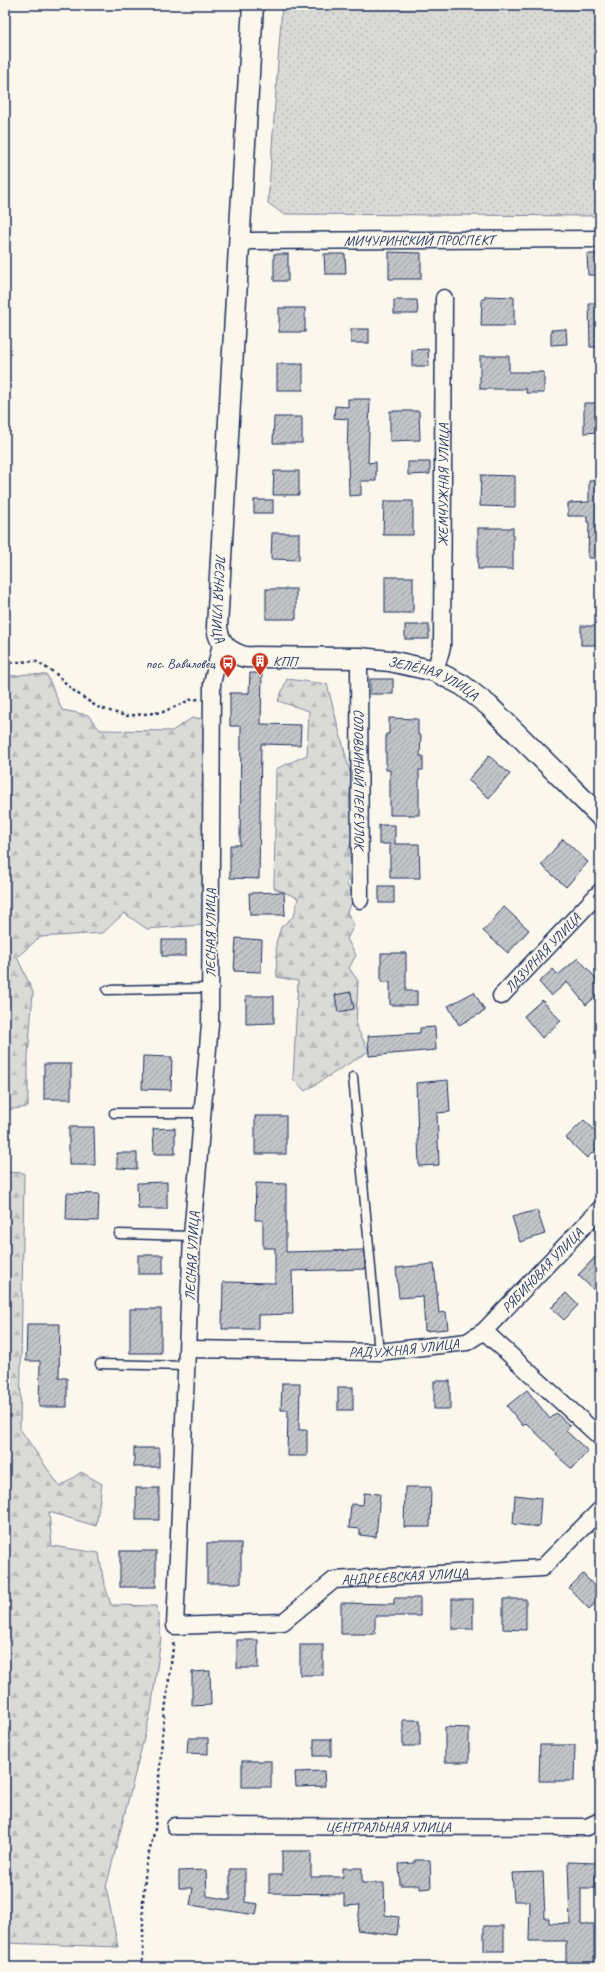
<svg xmlns="http://www.w3.org/2000/svg" width="605" height="1972" font-family="Caveat,sans-serif">
	<style>
		.green { fill: url(#green-dots); stroke: #7a849a }
		.forest { fill: url(#forest-firs); stroke: #7a849a }
		.building { fill: url(#building-hatch); stroke: #1b2f5e }
		.lines { fill: none; stroke-linecap: round; stroke-linejoin: round }
		.service-casing { stroke: #1b2f5e; stroke-width: 11 }
		.minor-casing { stroke: #1b2f5e; stroke-width: 19 }
		.tertiary-casing { stroke: #1b2f5e; stroke-width: 23 }
		.path { stroke: #1b2f5e; stroke-width: 2.5; stroke-dasharray: 3 3; stroke-linecap: butt }
		.service { stroke: #fbf7ec; stroke-width: 8 }
		.minor { stroke: #fbf7ec; stroke-width: 16 }
		.tertiary { stroke: #fbf7ec; stroke-width: 20 }
		.labels { text-anchor: middle; dominant-baseline: central; stroke-width: 3; stroke-linejoin: round; paint-order: stroke }
		.street-label { font-size: 14px; fill: #1b2f5e; stroke: #fbf7ec }
		.poi-label { font-size: 14px; fill: #1b2f5e; stroke: #fbf7ec; text-anchor: start }
	</style>
	<defs>
		<pattern id="green-dots" width="8" height="8" patternUnits="userSpaceOnUse"><rect width="8" height="8" fill="#dadad7"/><path d="M2 2h.1M6 6h.1" fill="none" stroke="#babbbb" stroke-width="1.8" stroke-linecap="round"/></pattern>
		<pattern id="forest-firs" width="22" height="20" patternUnits="userSpaceOnUse"><rect width="22" height="20" fill="#dadad7"/><path d="M5 1l3.5 6h-7zM16 11l3.5 6h-7z" fill="#babbbb"/></pattern>
		<pattern id="building-hatch" width="6" height="6" patternUnits="userSpaceOnUse"><rect width="6" height="6" fill="#c3c5c9"/><path d="M-1 1l2-2M0 6l6-6M5 7l2-2" fill="none" stroke="#9ea0a6"/></pattern>
	</defs>
	<rect width="100%" height="100%" fill="#fbf7ec"/>
	<filter id="ink" filterUnits="userSpaceOnUse"><feTurbulence type="fractalNoise" baseFrequency=".025" numOctaves="2"/><feDisplacementMap in="SourceGraphic" scale="8" xChannelSelector="R" yChannelSelector="G"/><feConvolveMatrix kernelMatrix="1 2 1 2 8 2 1 2 1" color-interpolation-filters="sRGB"/></filter>
	<g filter="url(#ink)">
		<path class="green" d="M282 5H600V216L283 214 268 203Z"/>
		<g class="forest">
			<path d="M28 674 47 675 62 710 88 715 100 730 172 731 192 718 208 719 202 925 147 929 124 913 103 933 40 937 17 957 33 992 28 1057V1107L5 1110V677Z"/>
			<path d="M287 679 327 684 351 776 349 805 355 828 348 852 352 865 347 884 354 899 347 912 354 925 347 939 356 955 349 968 358 981 356 1026 369 1051 305 1091 293 1079 298 981 277 977 276 943 281 927 294 916 298 898 274 888 276 769 307 755 309 711 278 701Z"/>
			<path d="M5 1172 24 1173 20 1429 60 1487 81 1472 102 1484 96 1526 49 1512 52 1546 99 1553 103 1579 111 1605 157 1606 161 1638 151 1711 106 1887 118 1947 5 1943Z"/>
		</g>
		<g class="building">
			<path d="M389 252 421 253V279H389Z"/>
			<rect x="274" y="254" width="14" height="27"/>
			<path d="M324 254H345L346 274H325Z"/>
			<path d="M587 254H600V275H588Z"/>
			<path d="M485 296 514 297V326H481L482 299H485Z"/>
			<path d="M394 300H417L418 314H394Z"/>
			<path d="M589 303H600V347H590Z"/>
			<rect x="279" y="308" width="26" height="24"/>
			<rect x="351" y="329" width="18" height="14"/>
			<path d="M566 329 567 344 551 345V330Z"/>
			<path d="M428 349 429 366H412V350Z"/>
			<path d="M480 356H509V372H544V393H526V389H480Z"/>
			<rect x="277" y="364" width="26" height="26"/>
			<path d="M348 399H370L368 463 376 462V481H361V495L349 496 348 458H347L348 419 334 418 335 406 348 407Z"/>
			<path d="M584 403H599V432L584 433Z"/>
			<path d="M390 411H419L420 440 390 441Z"/>
			<path d="M274 417H302V443H273Z"/>
			<path d="M408 462H430V474L408 475Z"/>
			<path d="M274 471H299V495H273Z"/>
			<path d="M481 475 515 476V507L480 506Z"/>
			<path d="M600 480V558H588L589 522H587V516H568V503L589 502V481Z"/>
			<rect x="254" y="500" width="19" height="13"/>
			<path d="M384 501H413V535H383Z"/>
			<rect x="478" y="528" width="35" height="41"/>
			<path d="M272 533H299V560L271 559Z"/>
			<rect x="385" y="577" width="28" height="36"/>
			<rect x="266" y="589" width="30" height="30"/>
			<rect x="405" y="625" width="24" height="14"/>
			<rect x="581" y="626" width="19" height="19"/>
			<path d="M250 673H262L261 724 301 725 300 745 261 744 259 879 230 878V845H240L241 726H230V693H249Z"/>
			<rect x="370" y="679" width="23" height="15"/>
			<path d="M389 718 418 719V735H421L420 756H423V770H419V815H390V770H386V734H389Z"/>
			<path d="M489 756 510 774 489 798 468 780Z"/>
			<path d="M379 825H395V844H419L420 878H390V844H379Z"/>
			<path d="M563 839 588 862 566 887 541 865Z"/>
			<rect x="379" y="886" width="15" height="17"/>
			<path d="M284 892 285 915H250L249 893Z"/>
			<path d="M504 907 529 930 508 953 483 931Z"/>
			<path d="M236 938 262 940 261 972 234 971Z"/>
			<rect x="162" y="940" width="24" height="16"/>
			<path d="M381 953H406V991H417V1005H390V982H381Z"/>
			<path d="M578 958 600 983V993L586 1005 567 982 551 996 539 982 553 969 558 975Z"/>
			<path d="M351 992 354 1009 338 1012 335 995Z"/>
			<path d="M474 992 485 1011 459 1025 448 1006Z"/>
			<path d="M246 996H274V1023L246 1024Z"/>
			<path d="M542 1000 561 1021 542 1038 524 1016Z"/>
			<path d="M435 1027 436 1050 369 1056 368 1036 420 1033V1028Z"/>
			<path d="M143 1056 172 1057 171 1090 142 1089Z"/>
			<rect x="44" y="1064" width="27" height="35"/>
			<path d="M448 1080 450 1112 437 1113 439 1165 419 1166 416 1083Z"/>
			<rect x="255" y="1116" width="31" height="38"/>
			<path d="M584 1120 600 1135V1145L587 1158 566 1138Z"/>
			<path d="M69 1127H94L95 1165H69Z"/>
			<path d="M175 1128V1154H154L153 1129Z"/>
			<path d="M117 1153H137V1169L117 1168Z"/>
			<path d="M167 1182V1209H138L137 1183Z"/>
			<path d="M256 1183 286 1184V1252L364 1250 365 1269 292 1271 293 1314 258 1315V1329H222L223 1282 275 1283V1248H263V1220H255Z"/>
			<path d="M67 1193 99 1194 98 1221 66 1220Z"/>
			<path d="M537 1210 545 1234 520 1242 512 1217Z"/>
			<path d="M600 1252V1286L595 1291 578 1275Z"/>
			<rect x="138" y="1255" width="25" height="19"/>
			<path d="M434 1264 439 1313 446 1312 448 1329 425 1331 423 1296 399 1298 396 1268Z"/>
			<path d="M566 1293 578 1305 564 1320 551 1308Z"/>
			<rect x="130" y="1309" width="31" height="44"/>
			<path d="M27 1324H60L59 1378H67V1407H39L40 1361H26Z"/>
			<rect x="434" y="1381" width="16" height="28"/>
			<path d="M282 1383H300L299 1430H307V1456H287L288 1410H281Z"/>
			<rect x="338" y="1387" width="15" height="23"/>
			<path d="M527 1390 550 1419 556 1413 570 1426 566 1431 588 1451 572 1469 556 1455 557 1453 526 1423 523 1426 507 1406Z"/>
			<rect x="134" y="1448" width="25" height="19"/>
			<path d="M405 1487H431L430 1527H404Z"/>
			<rect x="136" y="1488" width="23" height="32"/>
			<path d="M364 1493 380 1494 376 1537 360 1535V1529L349 1528 351 1504 363 1505Z"/>
			<path d="M515 1495 541 1498 539 1527 513 1524Z"/>
			<rect x="207" y="1543" width="34" height="40"/>
			<rect x="120" y="1551" width="36" height="36"/>
			<path d="M583 1574 600 1592V1599L589 1609 569 1588Z"/>
			<path d="M394 1598H420V1616H375V1634H341V1603L394 1604Z"/>
			<rect x="452" y="1599" width="21" height="30"/>
			<path d="M503 1599H526V1630L503 1629Z"/>
			<rect x="237" y="1640" width="21" height="28"/>
			<rect x="300" y="1645" width="23" height="30"/>
			<path d="M210 1671 211 1705 192 1706V1672Z"/>
			<rect x="403" y="1720" width="17" height="26"/>
			<path d="M445 1727 469 1728V1762H445Z"/>
			<path d="M188 1738H208V1754L187 1753Z"/>
			<rect x="314" y="1739" width="17" height="17"/>
			<path d="M540 1745H575L574 1781H539Z"/>
			<rect x="242" y="1761" width="29" height="26"/>
			<path d="M324 1771 325 1786 296 1787 295 1772Z"/>
			<path d="M282 1851H311V1877H343V1868H362V1883H384L385 1915 399 1917 397 1935 357 1930 360 1905 344 1906V1894L269 1893V1875H282Z"/>
			<path d="M415 1860H430L431 1888 420 1889V1885H400L399 1864 415 1863Z"/>
			<path d="M568 1862 596 1863V1888H581V1924H594V1963L566 1962V1941H529L530 1901H514L512 1873 543 1872 545 1918H549V1923L570 1924Z"/>
			<path d="M230 1869H245V1902L258 1904 256 1915 190 1905 193 1888H179V1871L206 1870 207 1896 230 1900Z"/>
			<rect x="484" y="1926" width="20" height="25"/>
		</g>
		<g class="lines">
			<g class="service-casing">
				<g id="service">
					<path d="M107 990 210 988"/>
					<path d="M353 1077 379 1352"/>
					<path d="M114 1113H203"/>
					<path d="M119 1234 192 1236"/>
					<path d="M100 1364 187 1366"/>
				</g>
			</g>
			<g class="minor-casing">
				<g id="minor">
					<path id="s1" d="M239 241 600 239"/>
					<path id="s2" d="M221 644 212 684 210 1024 192 1236 175 1626 283 1622 334 1580 542 1568 600 1510"/>
					<path id="s3" d="M359 658 360 900"/>
					<path id="s4" d="M435 671 442 647 444 298"/>
					<path id="s5" d="M501 996 600 892"/>
					<path d="M484 1331 600 1437"/>
					<path id="s6" d="M188 1349 379 1352 467 1342 484 1331 600 1209"/>
					<path id="s7" d="M175 1826 587 1827 600 1821"/>
				</g>
			</g>
			<g class="tertiary-casing">
				<g id="tertiary">
					<path id="s8" d="M253 5 217 627C219 644 228 652 245 657L359 658 390 661 435 671 462 685 489 706 600 816"/>
				</g>
			</g>
			<g class="path">
				<path d="M5 663 35 661 55 673 74 691 97 707 126 716 163 712 190 700 199 699"/>
				<path d="M139 1967 143 1959V1901L146 1865 155 1829 163 1727 174 1640"/>
			</g>
			<use href="#service" class="service"/>
			<use href="#minor" class="minor"/>
			<use href="#tertiary" class="tertiary"/>
		</g>
	</g>
	<defs>
		<g id="building-pin" transform="scale(0.9)"><path d="M0 17L-7.5 6A9.5 9.5 0 1 1 7.5 6Z" fill="#c8321e" stroke="#fbf7ec"/><path d="M-4-6H4V6H1V3H-1V6H-4ZM-2.5-4.3h1.7v1.8h-1.7ZM.8-4.3h1.7v1.8H.8ZM-2.5-1h1.7V.8h-1.7ZM.8-1h1.7V.8H.8Z" fill="#fff"/></g>
		<g id="bus-pin" transform="scale(0.9)"><path d="M0 17L-7.5 6A9.5 9.5 0 1 1 7.5 6Z" fill="#c8321e" stroke="#fbf7ec"/><path d="M-5-6H5V4H4V6H2V4H-2V6H-4V4H-5ZM-3.5-4V0h7V-4ZM-3.5 1.2v1.5H-2V1.2ZM2 1.2v1.5H3.5V1.2Z" fill="#fff"/></g>
	</defs>
	<g fill-rule="evenodd">
		<use href="#building-pin" x="260" y="661"/>
		<use href="#bus-pin" x="228" y="663"/>
	</g>
	<g class="labels">
		<g class="street-label">
			<text stroke="none"><textPath href="#s1" startOffset="180">МИЧУРИНСКИЙ ПРОСПЕКТ</textPath></text>
			<text stroke="none"><textPath href="#s4" startOffset="187">ЖЕМЧУЖНАЯ УЛИЦА</textPath></text>
			<text stroke="none"><textPath href="#s8" startOffset="594">ЛЕСНАЯ УЛИЦА</textPath></text>
			<text stroke="none"><textPath href="#s8" startOffset="859">ЗЕЛЁНАЯ УЛИЦА</textPath></text>
			<text stroke="none"><textPath href="#s3" startOffset="121">СОЛОВЬИНЫЙ ПЕРЕУЛОК</textPath></text>
			<text transform="translate(210 933) rotate(-90)">ЛЕСНАЯ УЛИЦА</text>
			<text stroke="none"><textPath href="#s5" startOffset="60">ЛАЗУРНАЯ УЛИЦА</textPath></text>
			<text transform="translate(192 1256) rotate(-87)">ЛЕСНАЯ УЛИЦА</text>
			<text stroke="none"><textPath href="#s6" startOffset="384">РЯБИНОВАЯ УЛИЦА</textPath></text>
			<text stroke="none"><textPath href="#s6" startOffset="216">РАДУЖНАЯ УЛИЦА</textPath></text>
			<text stroke="none"><textPath href="#s2" startOffset="1229">АНДРЕЕВСКАЯ УЛИЦА</textPath></text>
			<text stroke="none"><textPath href="#s7" startOffset="213">ЦЕНТРАЛЬНАЯ УЛИЦА</textPath></text>
		</g>
		<g class="poi-label">
			<text x="273" y="661">КПП</text>
			<text x="215" y="663" text-anchor="end">пос. Вавиловец</text>
		</g>
	</g>
	<rect width="605" height="1972" fill="none" stroke="#fbf7ec" stroke-width="20"/>
	<rect x="10" y="10" width="585" height="1952" fill="none" stroke="#1b2f5e" stroke-width="1.5" filter="url(#ink)"/>
</svg>
